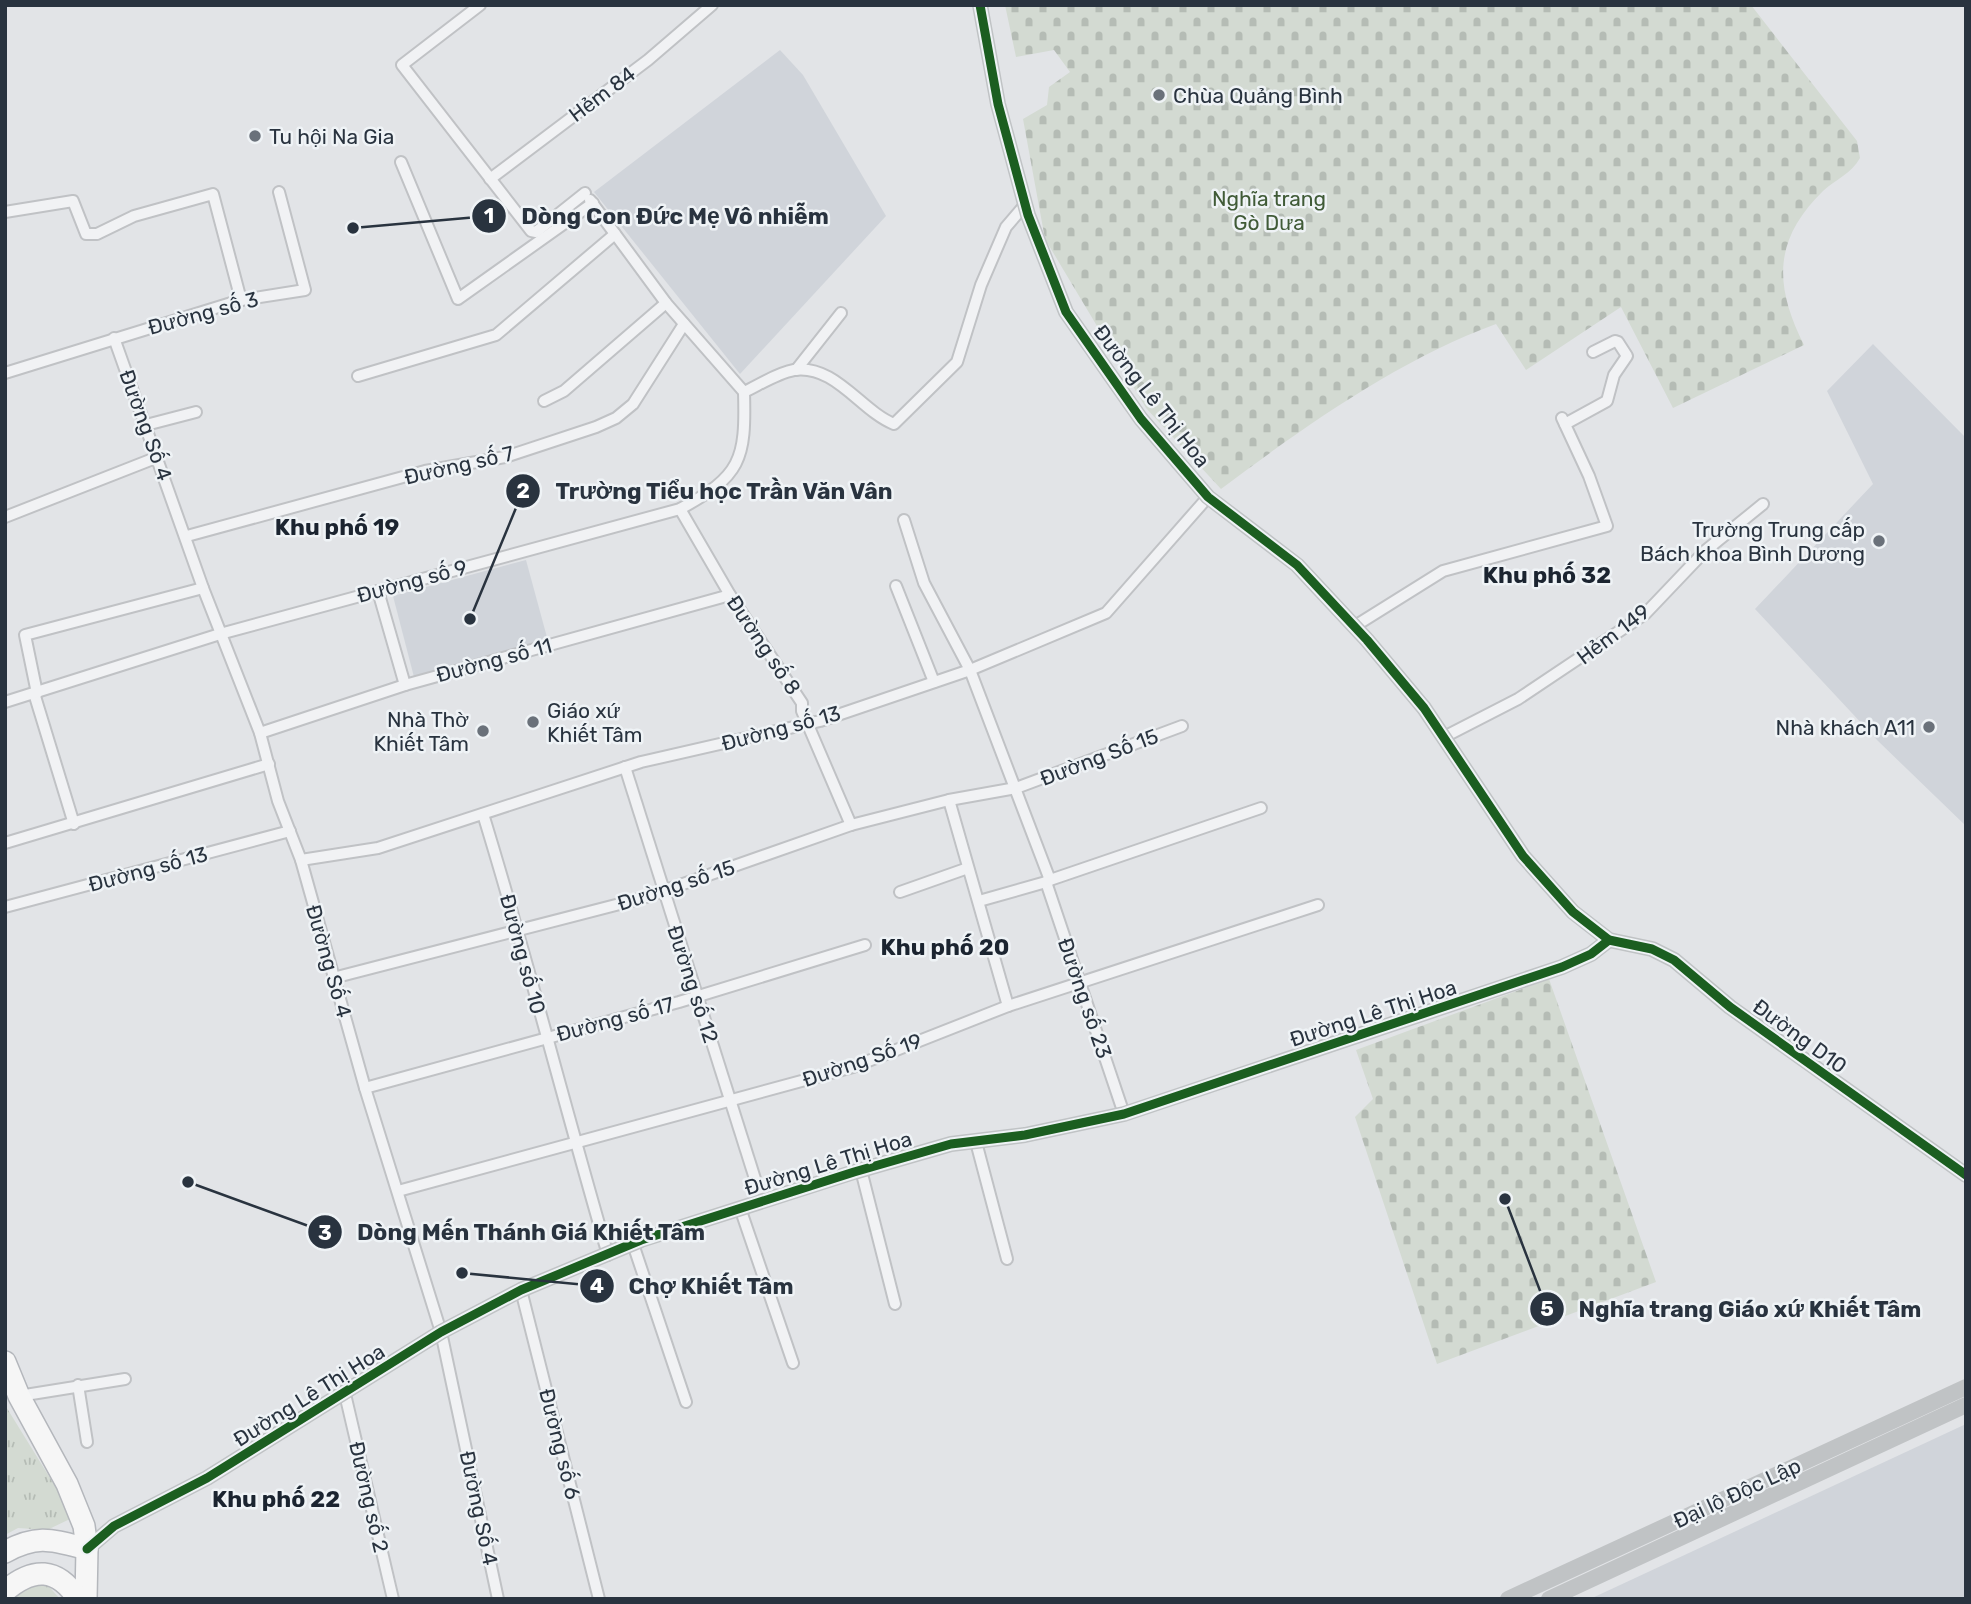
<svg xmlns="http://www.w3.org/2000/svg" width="1971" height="1604" font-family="Rubik,sans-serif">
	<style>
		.built { fill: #d0d4da }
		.grass { fill: url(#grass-tufts) }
		.cemetery { fill: url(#cemetery-stones) }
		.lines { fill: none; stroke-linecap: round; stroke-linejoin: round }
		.street-casing { stroke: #c0c2c5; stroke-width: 14 }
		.highway-casing { stroke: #b4b7bc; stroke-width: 24 }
		.street { stroke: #f1f2f4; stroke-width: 10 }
		.secondary { stroke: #c0c3c5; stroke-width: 16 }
		.highway { stroke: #f6f6f6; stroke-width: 21 }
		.cycleway-casing { stroke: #eff3f6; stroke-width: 13 }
		.cycleway { stroke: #1b5e20; stroke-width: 9 }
		.poi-dot { fill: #6a717a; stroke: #eff3f6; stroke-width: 2.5 }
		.labels { text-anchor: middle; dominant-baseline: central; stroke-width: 5; stroke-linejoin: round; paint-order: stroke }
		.street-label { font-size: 21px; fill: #29333f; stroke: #eff3f6 }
		.poi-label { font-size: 21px; fill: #29333f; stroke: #eff3f6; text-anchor: start }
		.park-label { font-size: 21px; fill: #405b37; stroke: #eff3f6 }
		.neighbourhood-label { font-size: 23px; font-weight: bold; fill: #1b2430; stroke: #eff3f6 }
		.leader { fill: none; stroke: #29333f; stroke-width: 2.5 }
		.callout-dot { fill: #29333f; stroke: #eff3f6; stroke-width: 2.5 }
		.mark-label { font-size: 21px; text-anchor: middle; font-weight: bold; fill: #fff }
		.callout-label { font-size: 23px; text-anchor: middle; font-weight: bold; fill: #29333f; stroke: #eff3f6; stroke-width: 5; stroke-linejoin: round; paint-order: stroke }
	</style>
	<defs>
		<pattern id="grass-tufts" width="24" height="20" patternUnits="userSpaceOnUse" patternTransform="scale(1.75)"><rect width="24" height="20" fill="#d3dad2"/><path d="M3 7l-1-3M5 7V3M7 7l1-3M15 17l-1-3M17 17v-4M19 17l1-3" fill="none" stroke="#b5bcb5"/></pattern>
		<pattern id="cemetery-stones" width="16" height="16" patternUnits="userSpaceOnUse" patternTransform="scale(1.75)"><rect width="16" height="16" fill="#d3dad2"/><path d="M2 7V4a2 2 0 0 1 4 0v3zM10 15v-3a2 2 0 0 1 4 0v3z" fill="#b5bcb5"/></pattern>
	</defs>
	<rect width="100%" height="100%" fill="#e2e4e7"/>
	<g class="built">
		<path d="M780 50 803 75 886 216 740 374 594 192Z"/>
		<path d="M1873 344 1966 438V826L1878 741 1755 609 1873 484 1827 391Z"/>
		<path d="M526 560 548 641 414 677 393 596Z"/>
		<path d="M1966 1424V1599H1590Z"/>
	</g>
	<g class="grass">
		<path d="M5 1405 63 1499 70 1519 47 1530 18 1528 5 1535Z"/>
		<path d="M45 1582 60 1599H5L9 1591Z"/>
	</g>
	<g class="cemetery">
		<path d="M1005 5H1751L1857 141 1860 158C1852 173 1835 180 1823 191 1773 240 1774 285 1804 345L1673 408 1621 307 1526 370 1496 324C1398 360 1305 426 1221 489L1146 408 1045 239 1023 119 1047 105 1049 87 1070 72 1054 50 1016 57Z"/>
		<path d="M1549 979 1656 1282 1437 1364 1355 1117 1373 1099 1356 1050Z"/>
	</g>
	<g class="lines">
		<g class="street-casing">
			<g id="street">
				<path d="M480 5 402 65 531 231 536 232 585 193"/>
				<path d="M401 162 458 299 593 203"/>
				<path d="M490 179 648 60 712 5"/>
				<path d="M590 200 666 303 744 392"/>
				<path d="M5 212 73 201 86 234H97L134 216 213 194 241 300"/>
				<path d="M114 338 203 588 260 733 278 801 301 860 365 1088 441 1332 498 1599"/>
				<path d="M796 370 841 313"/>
				<path d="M5 373 241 300 305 290 279 192"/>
				<path d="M358 376 496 335 615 234"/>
				<path d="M744 392C759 385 777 373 794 370 835 364 861 411 894 424L957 362 981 285 1006 227 1024 206"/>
				<path d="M544 401 564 391 666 303"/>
				<path d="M1565 424 1607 401 1614 375 1627 356 1618 342 1615 341 1593 352"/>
				<path d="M146 425 196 412"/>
				<path d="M680 509 730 595 802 703V711L851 825"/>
				<path d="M5 517 158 457"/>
				<path d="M904 520 924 583 970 670 1050 880 1046 882"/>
				<path d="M187 536 425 471 505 457 596 427 616 418 633 404 684 324"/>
				<path d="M896 586 934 682"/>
				<path d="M378 591 405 685"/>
				<path d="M1355 626 1443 571 1607 526 1589 476 1562 418"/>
				<path d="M34 693 74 824"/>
				<path d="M37 693 25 635 203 588"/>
				<path d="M5 702 220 634 680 509C741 476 746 460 744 392"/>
				<path d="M260 733 405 685 730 595"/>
				<path d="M1444 737 1518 699 1645 614 1705 551 1763 504"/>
				<path d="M625 767 762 1201"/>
				<path d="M949 800 1008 1006"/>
				<path d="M483 814C528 960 565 1108 608 1255"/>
				<path d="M5 843 269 764"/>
				<path d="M301 860 378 848 641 762 820 721 970 670 1106 613 1208 497"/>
				<path d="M1050 880 1261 808"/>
				<path d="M1046 882 1124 1114"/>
				<path d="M900 892 968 868"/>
				<path d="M979 901 1046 882"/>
				<path d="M5 907 290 831"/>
				<path d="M333 978 643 898 851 825 949 800 1016 788 1182 726"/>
				<path d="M365 1088 679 1002 865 945"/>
				<path d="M976 1142 1007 1259"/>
				<path d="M861 1170 895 1304"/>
				<path d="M398 1191 853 1067 1008 1006 1318 905"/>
				<path d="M740 1208 793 1363"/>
				<path d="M633 1244 686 1402"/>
				<path d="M521 1290 599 1599"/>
				<path d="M78 1385 87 1442"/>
				<path d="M345 1394 393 1599"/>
				<path d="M19 1396 125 1379"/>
			</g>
		</g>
		<g class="highway-casing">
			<g id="highway">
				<path d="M5 1362 19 1396 67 1484 84 1526 87 1549 86 1599"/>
				<path d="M5 1552C38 1534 52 1540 87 1549"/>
				<path d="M5 1591C33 1567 57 1567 78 1599"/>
			</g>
		</g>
		<use href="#street" class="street"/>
		<g class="secondary">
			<path d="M980 5 998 104 1028 215 1066 312 1141 419 1208 497 1297 565 1367 640 1424 708 1523 856 1573 912 1609 940 1652 949 1674 960 1730 1007 1966 1175"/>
			<path d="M87 1549 114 1526 207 1478 441 1332 521 1290 641 1240 854 1172 951 1144 1025 1135 1124 1114 1562 967 1591 954 1609 940"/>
			<path d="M1508 1599 1966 1387"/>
			<path d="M1549 1599 1966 1405"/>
		</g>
		<use href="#highway" class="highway"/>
		<g class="cycleway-casing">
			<g id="cycleway">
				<path d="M980 5 998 104 1028 215 1066 312 1141 419 1208 497 1297 565 1367 640 1424 708 1523 856 1573 912 1609 940 1652 949 1674 960 1730 1007 1966 1175"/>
				<path d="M87 1549 114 1526 207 1478 441 1332 521 1290 641 1240 854 1172 951 1144 1025 1135 1124 1114 1562 967 1591 954 1609 940"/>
			</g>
		</g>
		<use href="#cycleway" class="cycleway"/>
	</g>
	<g class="poi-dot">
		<circle cx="1159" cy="95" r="7"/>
		<circle cx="255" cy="136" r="7"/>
		<circle cx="1879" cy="541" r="7"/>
		<circle cx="533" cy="722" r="7"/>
		<circle cx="1929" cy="727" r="7"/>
		<circle cx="483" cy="731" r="7"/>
	</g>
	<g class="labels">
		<g class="street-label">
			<text transform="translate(602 94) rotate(-37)">Hẻm 84</text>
			<text transform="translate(203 313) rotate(-15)">Đường số 3</text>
			<text transform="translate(1152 396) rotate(52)">Đường Lê Thị Hoa</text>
			<text transform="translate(146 425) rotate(70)">Đường Số 4</text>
			<text transform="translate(459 465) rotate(-13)">Đường số 7</text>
			<text transform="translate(412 581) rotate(-15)">Đường số 9</text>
			<text transform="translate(1613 634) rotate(-37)">Hẻm 149</text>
			<text transform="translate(764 645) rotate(56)">Đường số 8</text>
			<text transform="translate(494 660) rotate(-15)">Đường số 11</text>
			<text transform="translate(781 728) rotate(-15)">Đường số 13</text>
			<text transform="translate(1099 757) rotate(-21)">Đường Số 15</text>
			<text transform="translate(148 869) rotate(-15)">Đường số 13</text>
			<text transform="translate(676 885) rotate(-18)">Đường số 15</text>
			<text transform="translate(523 954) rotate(75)">Đường số 10</text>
			<text transform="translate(329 961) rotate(74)">Đường Số 4</text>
			<text transform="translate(693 984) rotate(72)">Đường số 12</text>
			<text transform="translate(1085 998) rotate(71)">Đường số 23</text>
			<text transform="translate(1373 1013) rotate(-18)">Đường Lê Thị Hoa</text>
			<text transform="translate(615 1019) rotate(-15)">Đường số 17</text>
			<text transform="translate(1800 1036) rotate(36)">Đường D10</text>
			<text transform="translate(862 1060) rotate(-19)">Đường Số 19</text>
			<text transform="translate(828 1163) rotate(-17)">Đường Lê Thị Hoa</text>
			<text transform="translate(309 1395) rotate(-32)">Đường Lê Thị Hoa</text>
			<text transform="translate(560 1444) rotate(76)">Đường số 6</text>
			<text transform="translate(1737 1493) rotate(-25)">Đại lộ Độc Lập</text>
			<text transform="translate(369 1497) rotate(77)">Đường số 2</text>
			<text transform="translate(479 1508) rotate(78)">Đường Số 4</text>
		</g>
		<g class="poi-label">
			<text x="1173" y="95">Chùa Quảng Bình</text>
			<text x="269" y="136">Tu hội Na Gia</text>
			<text x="1865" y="529" text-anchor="end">Trường Trung cấp<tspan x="1865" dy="24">Bách khoa Bình Dương</tspan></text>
			<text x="547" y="710">Giáo xứ<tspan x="547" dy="24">Khiết Tâm</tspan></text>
			<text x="469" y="719" text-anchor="end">Nhà Thờ<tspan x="469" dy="24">Khiết Tâm</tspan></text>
			<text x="1915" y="727" text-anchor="end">Nhà khách A11</text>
		</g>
		<g class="park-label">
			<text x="1269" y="198">Nghĩa trang<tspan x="1269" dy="24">Gò Dưa</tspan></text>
		</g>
		<g class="neighbourhood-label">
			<text x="337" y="527">Khu phố 19</text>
			<text x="1547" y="575">Khu phố 32</text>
			<text x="945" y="947">Khu phố 20</text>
			<text x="276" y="1499">Khu phố 22</text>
		</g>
	</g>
	<path class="leader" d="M353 228L489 216M470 619L523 491M188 1182L325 1232M462 1273L597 1286M1505 1199L1547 1309"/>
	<g class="callout-dot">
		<circle cx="353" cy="228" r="7"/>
		<circle cx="470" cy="619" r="7"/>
		<circle cx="188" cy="1182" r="7"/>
		<circle cx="462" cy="1273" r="7"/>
		<circle cx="1505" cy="1199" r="7"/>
		<circle cx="489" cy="216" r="18"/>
		<circle cx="523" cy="491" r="18"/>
		<circle cx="325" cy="1232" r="18"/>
		<circle cx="597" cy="1286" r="18"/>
		<circle cx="1547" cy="1309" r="18"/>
	</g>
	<g class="mark-label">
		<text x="489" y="223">1</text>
		<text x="523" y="498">2</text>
		<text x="325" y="1240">3</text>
		<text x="597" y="1293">4</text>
		<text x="1547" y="1316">5</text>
	</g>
	<g class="callout-label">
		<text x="675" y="224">Dòng Con Đức Mẹ Vô nhiễm</text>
		<text x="724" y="499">Trường Tiểu học Trần Văn Vân</text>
		<text x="531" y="1240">Dòng Mến Thánh Giá Khiết Tâm</text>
		<text x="711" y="1294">Chợ Khiết Tâm</text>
		<text x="1750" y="1317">Nghĩa trang Giáo xứ Khiết Tâm</text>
	</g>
	<rect width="1971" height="1604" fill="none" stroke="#29333f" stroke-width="14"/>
</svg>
